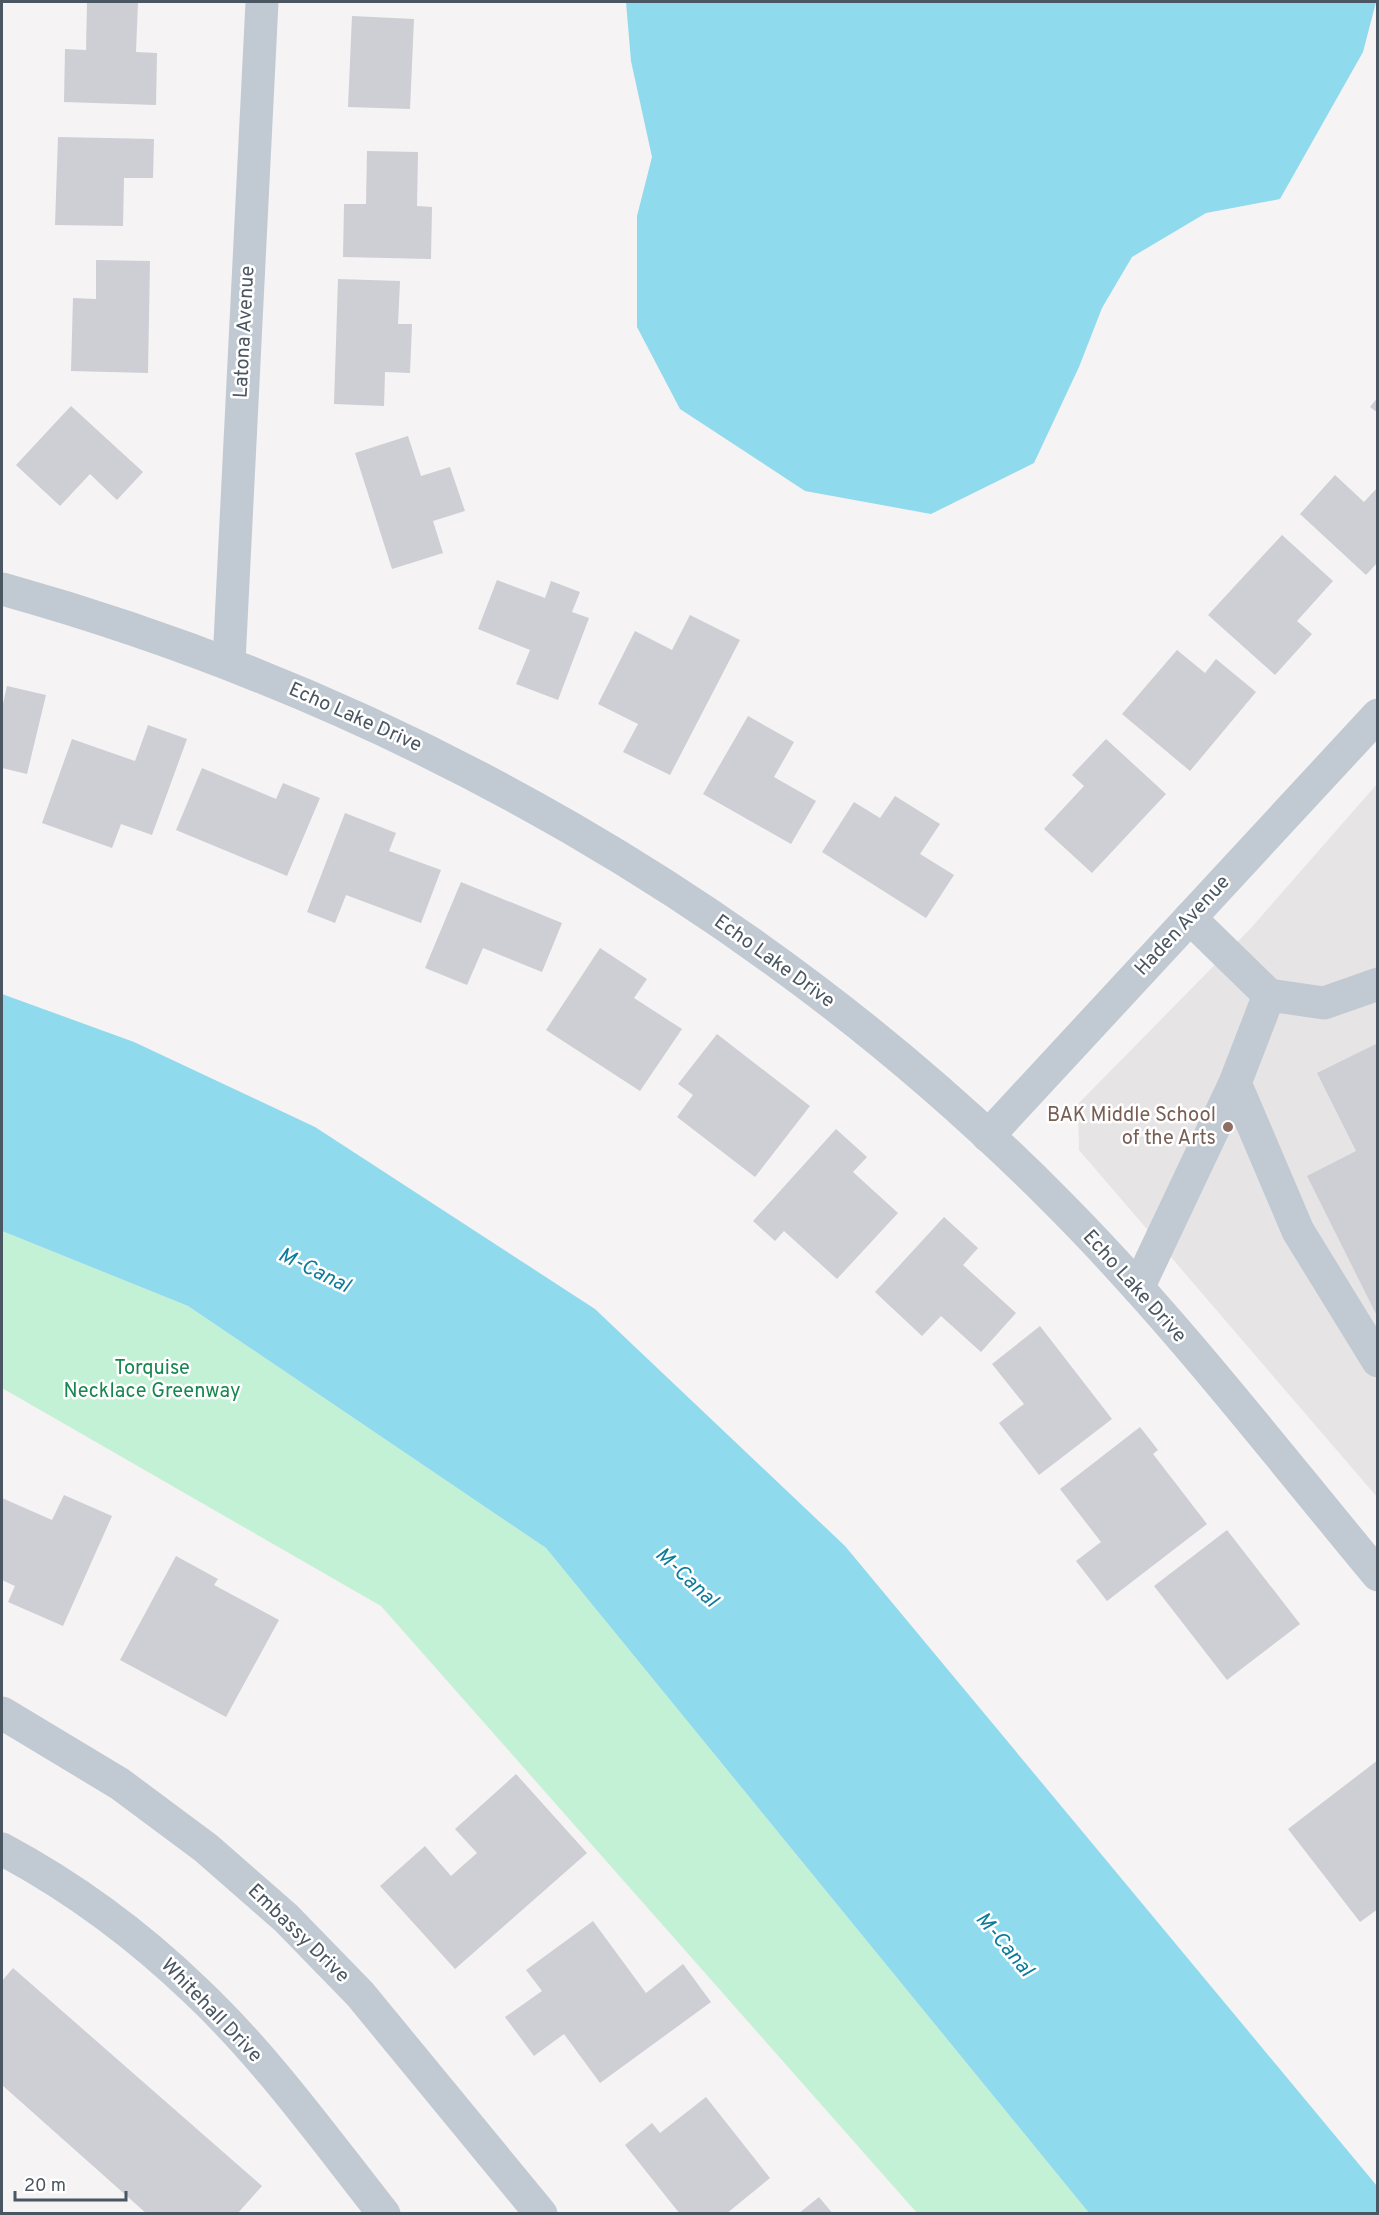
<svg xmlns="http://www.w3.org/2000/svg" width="1379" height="2215" font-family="Overpass,sans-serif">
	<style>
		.education { fill: #e6e4e5 }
		.green { fill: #c3f1d5 }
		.water { fill: #90daee }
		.building { fill: #cdcfd5 }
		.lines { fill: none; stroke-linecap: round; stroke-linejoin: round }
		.minor { stroke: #c1cad2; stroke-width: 33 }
		.education-dot { fill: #8d6e63; stroke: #fff; stroke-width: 2 }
		.labels { text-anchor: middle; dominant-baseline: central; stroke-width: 5; stroke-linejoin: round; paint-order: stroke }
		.street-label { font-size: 20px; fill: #4a5661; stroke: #fff }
		.education-label { font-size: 20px; fill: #785e54; stroke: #fff; text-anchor: end }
		.park-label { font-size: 20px; fill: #17864f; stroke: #fff }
		.water-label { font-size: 21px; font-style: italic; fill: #0c7c9b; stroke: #fff }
	</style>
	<rect width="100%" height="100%" fill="#f5f3f3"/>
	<path class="education" d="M1377 784V1497L1079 1150 1078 1104 1251 928Z"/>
	<path class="green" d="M2 1231 188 1306 546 1548 1089 2213H917L381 1606 2 1388Z"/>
	<g class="water">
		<path d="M626 2H1376L1363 52 1280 199 1206 213 1132 257 1102 308 1079 367 1034 463 931 514 805 491 680 409 637 327V216L652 157 631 61Z"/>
		<path d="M2 994 134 1042 315 1127 595 1309 845 1546 1377 2186V2213H1089L546 1548 188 1306 2 1231Z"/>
	</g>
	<g class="building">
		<path d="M87 2H138L136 52 157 53 156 105 64 102 65 49 86 50Z"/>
		<path d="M352 16 414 19 410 109 348 107Z"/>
		<path d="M58 137 154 139 153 178H124L123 226 55 225Z"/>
		<path d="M367 151 418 152 417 206 432 207 431 259 343 257 344 204H366Z"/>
		<path d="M96 260 150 261 148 373 71 371 73 298 96 299Z"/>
		<path d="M338 279 400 281 398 324H412L410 373 385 372 384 406 334 404Z"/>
		<path d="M1378 397V413L1370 407Z"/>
		<path d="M71 406 143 472 117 500 90 474 60 506 16 465Z"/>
		<path d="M408 436 421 476 450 467 465 511 433 521 443 553 392 569 355 453Z"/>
		<path d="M1335 475 1364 502 1378 487V562L1366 575 1300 514Z"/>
		<path d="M1282 535 1333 581 1297 621 1312 634 1275 675 1208 615Z"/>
		<path d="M497 580 545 598 551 581 580 592 572 612 589 618 558 700 516 684 530 650 478 629Z"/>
		<path d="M690 615 740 640 670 775 623 752 638 724 598 704 635 631 672 650Z"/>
		<path d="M1177 650 1205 673 1216 659 1256 692 1190 771 1122 714Z"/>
		<path d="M7 686 46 695 27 774 2 768V708Z"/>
		<path d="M748 716 794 742 774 777 816 801 791 844 703 794Z"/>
		<path d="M148 725 187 739 152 835 121 824 112 848 42 823 72 739 135 761Z"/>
		<path d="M1106 739 1166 794 1092 873 1044 829 1084 786 1072 775Z"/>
		<path d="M202 768 276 799 283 783 320 798 287 876 176 830Z"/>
		<path d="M895 796 940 824 920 854 954 875 926 918 822 852 854 802 880 818Z"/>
		<path d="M345 813 396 833 389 851 441 870 421 923 346 895 335 923 307 912Z"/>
		<path d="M461 882 562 923 542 972 483 948 467 985 425 968Z"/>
		<path d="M600 948 647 979 634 998 682 1029 640 1091 546 1030Z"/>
		<path d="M717 1034 810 1106 755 1177 677 1117 693 1095 678 1084Z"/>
		<path d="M1378 1043V1318L1307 1176 1356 1151 1317 1073Z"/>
		<path d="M836 1129 867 1157 853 1172 898 1213 837 1279 784 1231 775 1241 753 1221Z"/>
		<path d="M944 1217 978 1248 963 1265 1016 1313 981 1352 941 1316 922 1336 875 1292Z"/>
		<path d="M1040 1326 1112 1419 1039 1475 999 1423 1024 1404 992 1364Z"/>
		<path d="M1140 1427 1158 1450 1153 1454 1207 1524 1107 1601 1076 1561 1101 1542 1060 1489Z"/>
		<path d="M64 1495 112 1516 63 1626 8 1602 15 1586 2 1580V1498L52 1520Z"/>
		<path d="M1227 1530 1300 1624 1227 1680 1154 1586Z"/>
		<path d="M176 1556 218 1579 214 1585 279 1620 226 1717 120 1660Z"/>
		<path d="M1378 1760V1909L1360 1922 1288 1829Z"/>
		<path d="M516 1774 587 1853 455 1969 380 1886 425 1846 451 1876 477 1853 455 1829Z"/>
		<path d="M593 1921 646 1993 683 1964 711 2002 600 2083 564 2034 534 2056 505 2017 542 1991 526 1970Z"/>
		<path d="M13 1968 262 2186 237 2214H147L2 2085V1981Z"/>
		<path d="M706 2097 770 2178 726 2214H680L625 2145 652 2123 660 2133Z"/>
		<path d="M819 2197 833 2214H798Z"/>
	</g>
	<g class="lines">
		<g class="minor">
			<path d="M2 589C400 700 770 911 1061 1206 1175 1321 1274 1450 1378 1575"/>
			<path d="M229 662 262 2"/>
			<path d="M1190 918 1269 995 1235 1083 1298 1231 1378 1361"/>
			<path d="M1269 995 1324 1003 1378 984"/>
			<path d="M988 1136 1378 715"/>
			<path d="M1138 1288 1235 1083"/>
			<path d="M2 1713 120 1784 206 1848 286 1918 360 1994 541 2214"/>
			<path d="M2 1849C73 1887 137 1934 196 1991 266 2057 324 2138 384 2214"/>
		</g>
	</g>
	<circle class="education-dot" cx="1228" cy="1127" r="6"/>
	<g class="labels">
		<g class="street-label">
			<text transform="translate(245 332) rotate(-87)">Latona Avenue</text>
			<text transform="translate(355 718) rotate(24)">Echo Lake Drive</text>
			<text transform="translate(1183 926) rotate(-47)">Haden Avenue</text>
			<text transform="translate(774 962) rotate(36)">Echo Lake Drive</text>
			<text transform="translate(1134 1287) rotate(48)">Echo Lake Drive</text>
			<text transform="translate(298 1934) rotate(44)">Embassy Drive</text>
			<text transform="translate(211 2011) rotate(46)">Whitehall Drive</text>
		</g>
		<g class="education-label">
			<text x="1216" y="1116">BAK Middle School<tspan x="1216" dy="23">of the Arts</tspan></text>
		</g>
		<g class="park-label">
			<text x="152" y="1369">Torquise<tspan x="152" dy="23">Necklace Greenway</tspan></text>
		</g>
		<g class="water-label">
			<text transform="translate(314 1271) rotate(26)">M-Canal</text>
			<text transform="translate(686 1578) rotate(43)">M-Canal</text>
			<text transform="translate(1004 1945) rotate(50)">M-Canal</text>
		</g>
	</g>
	<rect width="1379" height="2215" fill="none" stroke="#4a5661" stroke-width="6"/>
	<path d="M15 2191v9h111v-9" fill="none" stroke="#4a5661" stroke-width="3"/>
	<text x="24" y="2191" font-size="18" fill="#4a5661" stroke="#ffffff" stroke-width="4.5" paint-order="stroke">20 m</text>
</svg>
